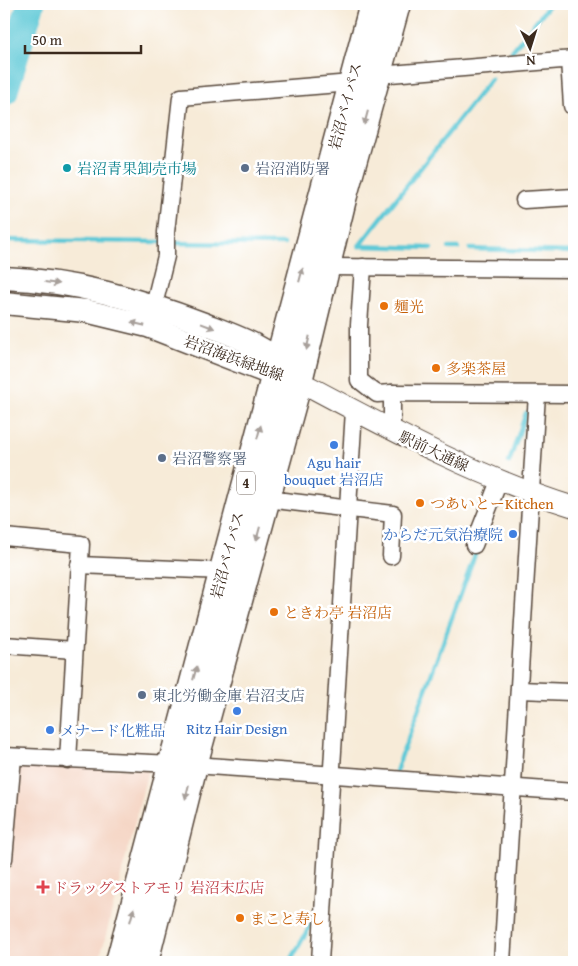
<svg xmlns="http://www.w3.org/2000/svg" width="578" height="966" font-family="'Gentium Book Plus','Noto Serif JP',serif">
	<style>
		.built { fill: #f4d3c1 }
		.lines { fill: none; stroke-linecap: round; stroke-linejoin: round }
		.stream { stroke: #5ec9d7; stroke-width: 4.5 }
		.river { stroke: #5ec9d7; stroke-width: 28 }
		.minor-casing { stroke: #57473a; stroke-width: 19 }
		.tertiary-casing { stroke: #57473a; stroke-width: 22 }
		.secondary-casing { stroke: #57473a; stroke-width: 25 }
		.trunk-casing { stroke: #57473a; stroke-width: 29 }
		.minor { stroke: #fff; stroke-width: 16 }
		.tertiary { stroke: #fff; stroke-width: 20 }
		.secondary { stroke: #fff; stroke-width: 22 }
		.trunk { stroke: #fff; stroke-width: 26 }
		.oneway { fill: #a79f9a }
		.culture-dot { fill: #0f9aa8; stroke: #fff; stroke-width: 2 }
		.service-dot { fill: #5c6f8a; stroke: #fff; stroke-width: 2 }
		.food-dot { fill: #e8710a; stroke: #fff; stroke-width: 2 }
		.shop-dot { fill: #3f7fe0; stroke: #fff; stroke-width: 2 }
		.health-dot { fill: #e0444e; stroke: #fff; stroke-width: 2 }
		.labels { text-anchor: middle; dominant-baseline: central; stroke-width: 5; stroke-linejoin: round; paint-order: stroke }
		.shield { fill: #fff; stroke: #766a62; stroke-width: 1 }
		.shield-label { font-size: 14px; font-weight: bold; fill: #3b2a1e }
		.street-label { font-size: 15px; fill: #3b2a1e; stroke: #fff }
		.culture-label { font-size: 15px; fill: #0d838f; stroke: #fff; text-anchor: start }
		.service-label { font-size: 15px; fill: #4e5e75; stroke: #fff; text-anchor: start }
		.food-label { font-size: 15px; fill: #c56008; stroke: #fff; text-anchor: start }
		.shop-label { font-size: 15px; fill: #366cbe; stroke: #fff }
		.health-label { font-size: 15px; fill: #be3a42; stroke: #fff; text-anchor: start }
	</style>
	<rect width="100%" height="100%" fill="#fff"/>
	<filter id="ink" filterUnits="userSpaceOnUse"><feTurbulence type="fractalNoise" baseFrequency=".02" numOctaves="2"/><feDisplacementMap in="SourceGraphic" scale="10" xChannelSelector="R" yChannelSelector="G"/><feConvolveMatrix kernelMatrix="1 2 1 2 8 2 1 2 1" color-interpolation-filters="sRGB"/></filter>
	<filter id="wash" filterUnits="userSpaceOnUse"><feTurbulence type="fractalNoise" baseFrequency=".0096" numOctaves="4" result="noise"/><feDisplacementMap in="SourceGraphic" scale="20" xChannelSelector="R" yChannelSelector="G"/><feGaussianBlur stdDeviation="1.12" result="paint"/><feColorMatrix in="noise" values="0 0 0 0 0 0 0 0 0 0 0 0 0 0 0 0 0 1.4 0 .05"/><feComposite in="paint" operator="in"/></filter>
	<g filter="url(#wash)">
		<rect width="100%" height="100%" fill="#f7ebd8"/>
		<path class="built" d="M19 764 148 770 99 962H4L15 773Z"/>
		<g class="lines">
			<g class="stream">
				<path d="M512 51 550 4"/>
				<path d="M4 240 163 242"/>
				<path d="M170 243 284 244"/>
				<path d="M359 246 491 79"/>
				<path d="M359 246 431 248"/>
				<path d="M449 248H458"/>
				<path d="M470 249 574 252"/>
				<path d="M509 462 526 413"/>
				<path d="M396 771 477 549"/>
				<path d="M290 962 311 924"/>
			</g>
			<path class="river" d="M4 92 31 4"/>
		</g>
	</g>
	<g filter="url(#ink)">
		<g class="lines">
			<g class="minor-casing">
				<g id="minor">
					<path d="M569 60 572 106"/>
					<path d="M524 200 574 197"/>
					<path d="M326 267 574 269"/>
					<path d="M363 267 359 325V380L377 394 392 393"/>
					<path d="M154 305 166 256V232L181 97 351 83 378 75 574 59"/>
					<path d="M392 431V393L574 394"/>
					<path d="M267 499 393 514 391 556"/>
					<path d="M4 537 81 544 68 760"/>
					<path d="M474 545 499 481"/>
					<path d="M79 565 223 571"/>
					<path d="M4 645 74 650"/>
					<path d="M520 690 570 692"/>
					<path d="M4 756 194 765 574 792"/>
					<path d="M4 859 13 757"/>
					<path d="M320 962 354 410"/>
					<path d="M502 962 537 394"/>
				</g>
			</g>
			<g class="tertiary-casing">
				<path id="tertiary" d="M299 381C389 429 477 477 574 507"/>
			</g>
			<g class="secondary-casing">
				<g id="secondary">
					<path d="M4 278C75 281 138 299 204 324 235 336 268 347 290 371"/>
					<path d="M4 303 86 311 148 326 274 375 291 379"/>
				</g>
			</g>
			<g class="trunk-casing">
				<g id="trunk">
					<path d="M119 962 373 4"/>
					<path d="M145 962 194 765 299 381 343 199 397 4"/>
				</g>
			</g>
			<use href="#minor" class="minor"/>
			<use href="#tertiary" class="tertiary"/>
			<use href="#secondary" class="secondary"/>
			<use href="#trunk" class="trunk"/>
		</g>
		<defs><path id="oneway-solid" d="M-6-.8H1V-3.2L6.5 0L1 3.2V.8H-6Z" transform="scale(1.25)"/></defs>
		<g class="oneway">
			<use href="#oneway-solid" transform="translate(366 118) rotate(105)"/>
			<use href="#oneway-solid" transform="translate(301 275) rotate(-75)"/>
			<use href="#oneway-solid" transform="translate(52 283) rotate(8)"/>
			<use href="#oneway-solid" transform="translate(138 324) rotate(-166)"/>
			<use href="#oneway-solid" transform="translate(208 326) rotate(21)"/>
			<use href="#oneway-solid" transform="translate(308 343) rotate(103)"/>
			<use href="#oneway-solid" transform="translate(259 432) rotate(-75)"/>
			<use href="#oneway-solid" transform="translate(258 534) rotate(105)"/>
			<use href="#oneway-solid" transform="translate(195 673) rotate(-75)"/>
			<use href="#oneway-solid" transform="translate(187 792) rotate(104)"/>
			<use href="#oneway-solid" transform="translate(132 915) rotate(-75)"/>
		</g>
	</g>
	<circle class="culture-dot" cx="67" cy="168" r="5"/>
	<g class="service-dot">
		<circle cx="245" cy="168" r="5"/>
		<circle cx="162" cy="458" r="5"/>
		<circle cx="142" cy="695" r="5"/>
	</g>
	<g class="food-dot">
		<circle cx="384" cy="306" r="5"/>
		<circle cx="436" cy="368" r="5"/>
		<circle cx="420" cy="503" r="5"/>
		<circle cx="274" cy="612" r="5"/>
		<circle cx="240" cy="918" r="5"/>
	</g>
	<g class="shop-dot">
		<circle cx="334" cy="445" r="5"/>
		<circle cx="513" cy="534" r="5"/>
		<circle cx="237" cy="711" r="5"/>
		<circle cx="50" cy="730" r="5"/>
	</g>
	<path class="health-dot" d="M40.5 879.5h5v5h5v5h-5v5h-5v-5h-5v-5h5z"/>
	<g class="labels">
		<rect class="shield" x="237" y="471.5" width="18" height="23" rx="4"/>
		<g class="shield-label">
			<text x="246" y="483">4</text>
		</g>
		<g class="street-label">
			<text transform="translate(345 106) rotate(-75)">岩沼バイパス</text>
			<text transform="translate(234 358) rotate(20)">岩沼海浜緑地線</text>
			<text transform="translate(434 451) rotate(25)">駅前大通線</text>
			<text transform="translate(227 555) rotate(-75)">岩沼バイパス</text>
		</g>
		<g class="culture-label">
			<text x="77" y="168">岩沼青果卸売市場</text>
		</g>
		<g class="service-label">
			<text x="255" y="168">岩沼消防署</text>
			<text x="172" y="458">岩沼警察署</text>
			<text x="152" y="695">東北労働金庫 岩沼支店</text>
		</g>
		<g class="food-label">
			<text x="394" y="306">麺光</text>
			<text x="446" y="368">多楽茶屋</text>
			<text x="430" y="503">つあいとーKitchen</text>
			<text x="284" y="612">ときわ亭 岩沼店</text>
			<text x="250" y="918">まこと寿し</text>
		</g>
		<g class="shop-label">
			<text x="334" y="462">Agu hair<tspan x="334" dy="17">bouquet 岩沼店</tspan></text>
			<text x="503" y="534" text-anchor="end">からだ元気治療院</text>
			<text x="237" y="728">Ritz Hair Design</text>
			<text x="60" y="730" text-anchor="start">メナード化粧品</text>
		</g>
		<g class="health-label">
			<text x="53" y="887">ドラッグストアモリ 岩沼末広店</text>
		</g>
	</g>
	<rect width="578" height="966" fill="none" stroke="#fff" stroke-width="20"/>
	<g transform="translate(530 48) rotate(176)" stroke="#ffffff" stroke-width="4" paint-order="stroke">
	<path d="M0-4L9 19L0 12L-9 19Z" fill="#3b2a1e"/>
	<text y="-8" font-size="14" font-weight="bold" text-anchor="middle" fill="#3b2a1e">N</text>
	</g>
	<path d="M25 45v8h116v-8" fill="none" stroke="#3b2a1e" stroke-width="2.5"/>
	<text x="32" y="45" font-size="15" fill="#3b2a1e" stroke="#ffffff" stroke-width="4" paint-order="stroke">50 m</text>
</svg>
